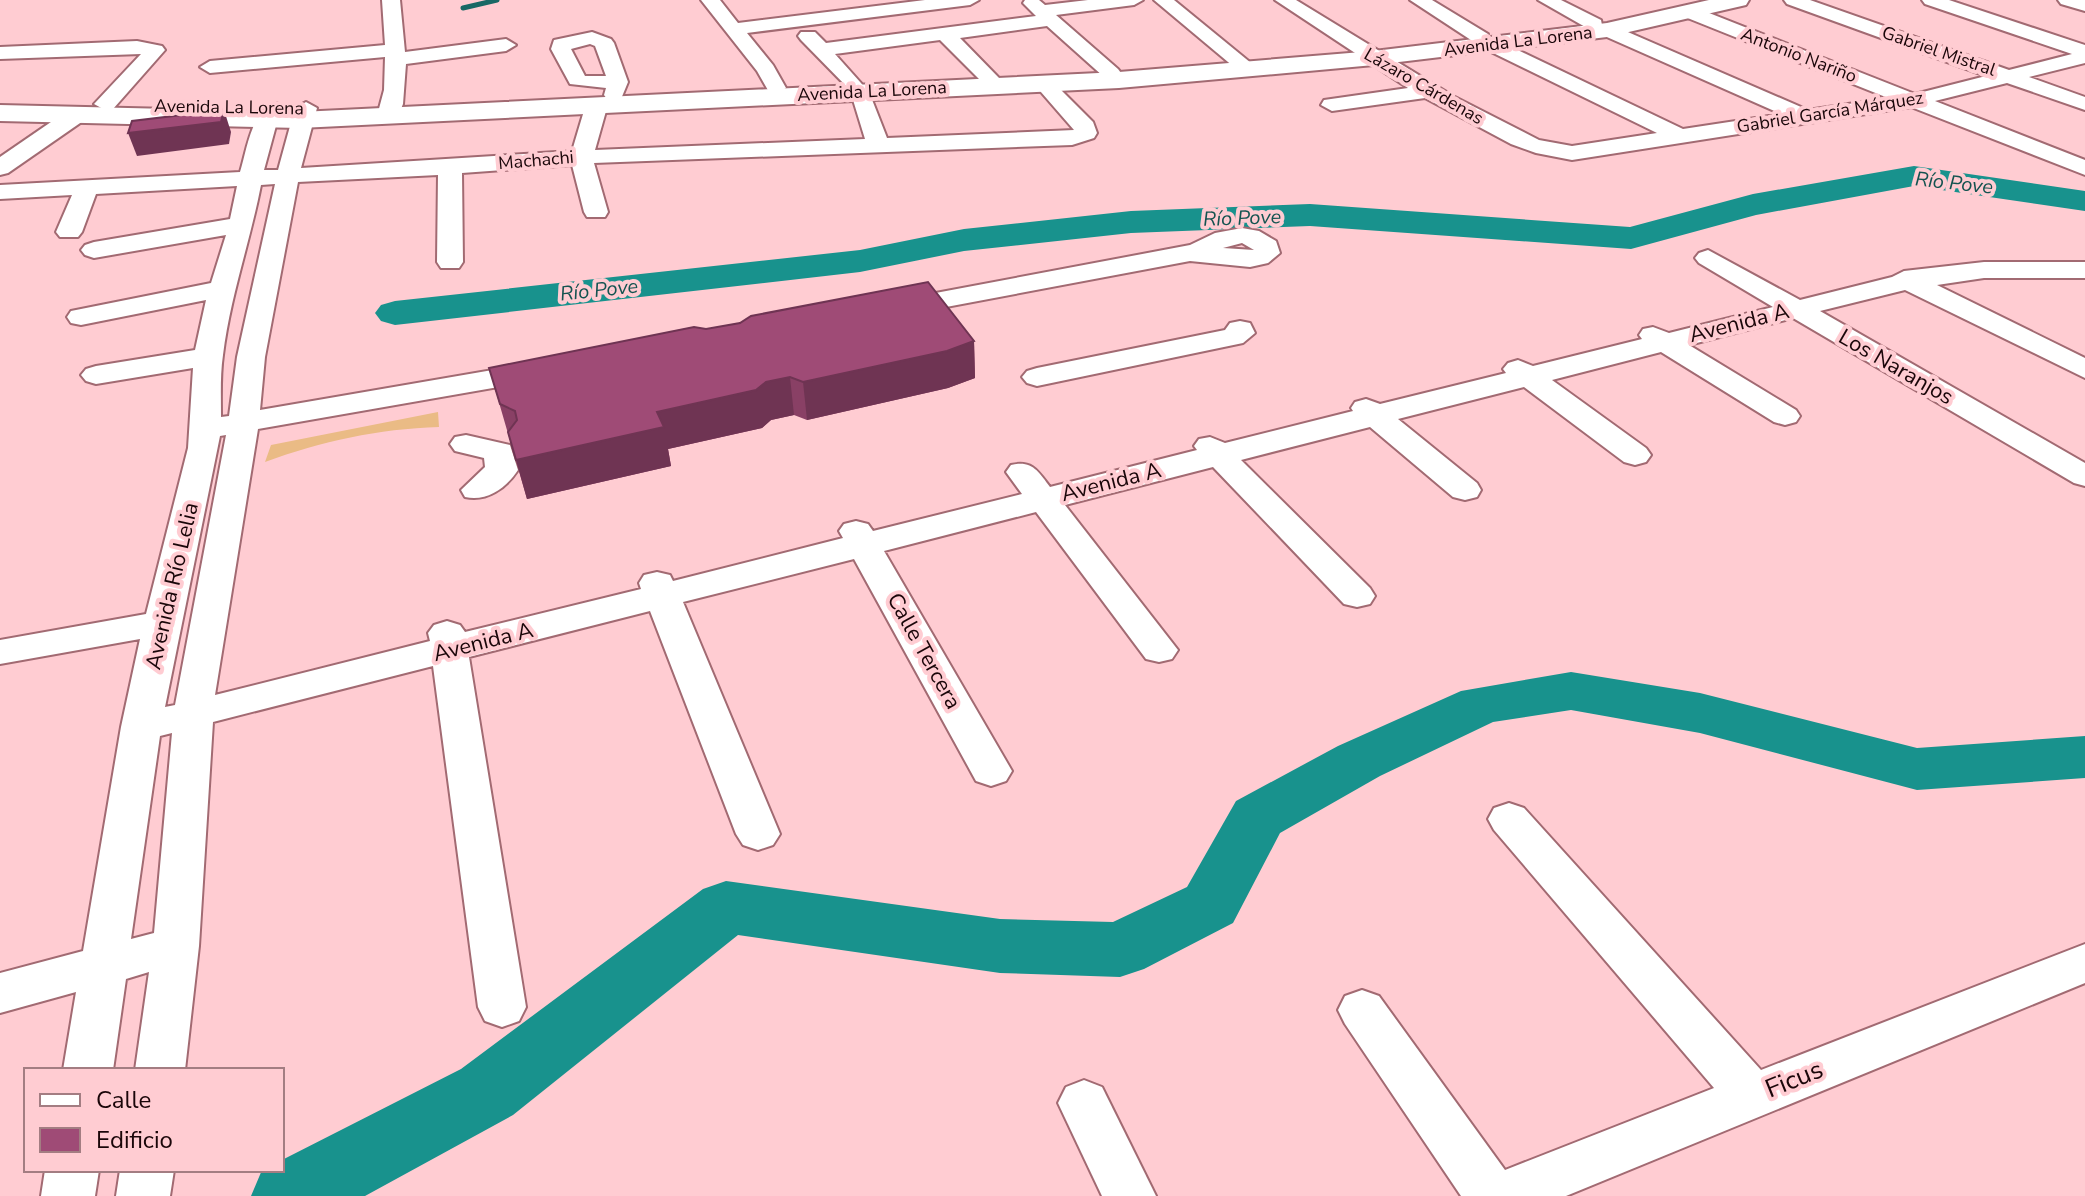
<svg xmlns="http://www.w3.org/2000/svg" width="2085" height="1196" font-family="'Nunito Sans',sans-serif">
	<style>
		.green { fill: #eabb85 }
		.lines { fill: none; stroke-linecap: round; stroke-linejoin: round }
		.stream { stroke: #196865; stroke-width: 5 }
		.river { fill: #18928d; fill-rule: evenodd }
		.minor-casing { stroke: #a26a72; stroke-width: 4 }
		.major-casing { stroke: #a26a72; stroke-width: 4 }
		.minor { fill: #fff; fill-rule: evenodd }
		.major { fill: #fff; fill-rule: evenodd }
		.wall { fill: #894065 }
		.shaded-wall { fill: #6f3453 }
		.building { fill: #9f4b76; stroke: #6f3453; stroke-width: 2 }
		.labels { text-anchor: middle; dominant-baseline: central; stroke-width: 8; stroke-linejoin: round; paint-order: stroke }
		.far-street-label { font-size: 18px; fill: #1a0609; stroke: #ffccd2 }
		.far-water-label { font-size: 20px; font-style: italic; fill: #145350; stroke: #ffccd2 }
		.street-label { font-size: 22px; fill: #1a0609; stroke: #ffccd2 }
		.near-street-label { font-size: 26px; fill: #1a0609; stroke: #ffccd2 }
	</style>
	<rect width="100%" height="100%" fill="#ffccd2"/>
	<path class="green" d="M438 412 439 427C378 429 322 441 265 462L271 445Z"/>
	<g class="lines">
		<path class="stream" d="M463 8 497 0"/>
		<g class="river">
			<path d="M1914 166 2085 191V211L1914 186 1756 215 1631 249 1310 226 1131 233 964 251 860 272 395 325 381 321 375 313 381 305 395 301 860 250 964 229 1131 211 1310 204 1630 227 1753 194Z"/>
			<path d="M1571 672 1700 693 1917 748 2085 736V778L1917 790 1700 733 1571 710 1493 722 1380 776 1280 833 1233 923 1144 969 1120 977 1000 973 738 935 513 1115 365 1196H251L262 1170H282V1160L461 1069 703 889 726 881 1000 919 1113 922 1187 887 1236 801 1338 746 1461 691Z"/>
		</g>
		<g class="minor-casing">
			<g id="minor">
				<path d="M382 0H400L405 52 506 39 516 45 506 51 406 64 403 104 396 121 388 122 377 116 384 90 385 57 210 73 200 67 210 61 385 45Z"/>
				<path d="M701 0H720L738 23 925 0H979L970 5 747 33 773 65 786 88 776 94 769 92 757 71Z"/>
				<path d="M1025 0H1039L1045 5 1088 0H1143L1134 5 1056 15 1118 69 1121 73 1118 77H1104L1047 26 960 38 1000 79 990 85 983 83 940 40 835 54 869 92 887 138 1074 130 1034 84 1044 78 1051 80 1093 122 1097 133 1094 138 1072 145 594 163 608 212 605 217H587L584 212 572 165 462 173 463 262 459 268H441L437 262 438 175 298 182 265 357 260 410 539 362 549 365 554 371 549 377 539 380 258 429 215 695 430 641 428 633 434 625 447 621 460 625 465 632 641 589 639 583 644 575 657 572 670 575 673 581 843 538 839 531 844 524 856 521 868 524 873 531 1022 494 1006 472 1011 465C1032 460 1038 471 1050 487L1197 450 1194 446 1199 439 1210 437 1225 443 1353 411 1351 408 1355 402 1366 399 1380 404 1506 373 1503 369 1508 363 1518 360 1533 366 1642 339 1639 335 1643 329 1653 327 1669 333 1773 307 1699 263 1695 258 1699 253 1708 250 1800 300 1892 277 1904 271 1984 262H2085V278H1984L1937 285 2085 358V378L1905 290 1820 311 2085 463V486L2074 483 1793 318 1689 345 1796 410 1800 416 1796 422 1785 425 1774 422 1661 352 1552 380 1646 448 1651 455 1646 462 1635 465 1624 462 1524 387 1398 419 1477 483 1481 490 1477 497 1465 500 1453 497 1370 427 1241 460 1370 588 1375 596 1370 604 1357 607 1344 604 1213 467 1065 505 1178 650 1172 659 1159 662 1146 659 1036 512 884 551 1012 771 1006 781 991 786 976 781 854 559 683 602 780 834 773 845 758 850 743 845 736 834 650 611 469 657 526 1007 519 1021 502 1027 485 1021 478 1007 433 666 213 722 199 946 185 1070H135L149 972 126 979 113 1070H63L76 992 0 1013V973L83 951 121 727 140 639 0 664V640L146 614 188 448 193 368 96 384 86 381 81 375 86 369 96 366 195 350 206 300 81 325 71 323 67 317 71 311 211 283 226 235 94 258 85 255 81 250 85 245 94 242 230 219 237 186 96 194 82 232 78 237H60L56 232 72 195 0 199V185L240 172C247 150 251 109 277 103L288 109 277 122 264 170H278L295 108 306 102 317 108 301 168 572 151 586 104 597 98 608 104 595 150 865 139 850 90 801 40 798 36 801 32H815L826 43 1036 16 1023 3ZM275 184 237 357 229 416 221 417C221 397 220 375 223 355 230 297 250 242 261 185ZM226 435 175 705 165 707 220 436ZM172 733 154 933 131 939 160 736Z"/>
				<path d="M1154 0H1174L1251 63 1241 69 1234 67Z"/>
				<path d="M1275 0H1296L1453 96 1539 140 1572 146 1657 133 1485 49 1484 43 1474 42 1410 0H1432L1488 34 1489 40 1499 41 1683 129 1781 114 1600 34 1599 29 1587 28 1538 0H1561L1601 20 1602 25 1614 26 1808 110 1888 98 1685 17 1683 13 1685 9H1699L1915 94 1986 76 1787 4 1784 0H1810L2009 70 2072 54 1925 4 1922 0H1949L2085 45V63L2029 77 2085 97V110L2007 83 1935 101 2085 160V175L1911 107 1572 160 1536 153 1511 144 1425 98 1332 111 1321 105 1324 100 1408 88Z"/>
				<path d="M2058 0H2085V11L2061 4Z"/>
				<path d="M592 32 611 39 614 43 628 82 621 99H607L604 95 606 88 570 84 551 49 554 40ZM590 44 595 46 606 76H585L571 49Z"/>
				<path d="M137 41 162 46 165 50 113 109 105 110 94 104 141 54 0 59V47Z"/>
				<path d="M75 110 83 111 86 116 83 121 8 173 0 175V157L67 111Z"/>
				<path d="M1242 228 1259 231 1276 241 1280 253 1268 263 1250 267 1190 261 893 317 883 315 879 309 883 303 893 301 1190 245 1215 233ZM1242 243 1254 250 1223 248Z"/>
				<path d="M1240 321 1250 323 1255 333 1243 343 1037 386 1027 383 1022 377 1027 371 1037 368 1225 330 1230 323Z"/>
				<path d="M466 435 510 445 518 470C506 488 487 502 465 497L461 490 485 467 484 458 455 451 450 444 455 437Z"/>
				<path d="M1509 803 1524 808 1761 1070 2085 944V983L1566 1196H1461L1345 1024 1338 1010 1345 996 1362 990 1379 996 1505 1170 1714 1088 1494 830 1488 819 1494 808Z"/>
				<path d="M1084 1080 1102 1087 1156 1196H1102L1058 1103 1066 1087Z"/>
				<path d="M45 1170H99L95 1196H41Z"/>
				<path d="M120 1170H174L170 1196H116Z"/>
			</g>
		</g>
		<g class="major-casing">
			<path id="major" d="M1709 0H1749L1746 5 1607 37 1374 65 1119 88 300 128 0 121V105L300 112 1119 72 1374 51 1607 23Z"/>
		</g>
		<use href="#minor" class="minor"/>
		<use href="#major" class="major"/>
	</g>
	<path class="wall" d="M706 329 974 341 975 378 948 388 807 420 794 415 771 420 762 428 668 449 671 466 527 499 489 368Z"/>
	<g class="shaded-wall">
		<path d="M224 110 231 132 229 144 137 156 128 133Z"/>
		<path d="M974 341 975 378 948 388 807 420 803 382Z"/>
		<path d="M790 377 794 415 771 420 762 428 668 449 671 466 527 499 516 460 657 412 766 382Z"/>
	</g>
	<g class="building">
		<path d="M224 110 221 122 128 133 132 121Z"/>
		<path d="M928 282 974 341 947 351 803 382 790 377 766 382 756 390 657 412 664 427 516 460 508 432 517 420 515 411 500 404 489 368 694 327 706 329 740 323 751 316Z"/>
	</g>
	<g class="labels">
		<g class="far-street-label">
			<text transform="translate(1518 41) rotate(-7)">Avenida La Lorena</text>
			<text transform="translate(1939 51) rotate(19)">Gabriel Mistral</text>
			<text transform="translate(1799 55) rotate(21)">Antonio Nariño</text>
			<text transform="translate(1424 86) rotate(30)">Lázaro Cárdenas</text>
			<text transform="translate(872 91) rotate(-3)">Avenida La Lorena</text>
			<text transform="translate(229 107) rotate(1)">Avenida La Lorena</text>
			<text transform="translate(1830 112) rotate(-9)">Gabriel García Márquez</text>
			<text transform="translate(536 160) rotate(-5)">Machachi</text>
		</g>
		<g class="far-water-label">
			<text transform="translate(1954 183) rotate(6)">Río Pove</text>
			<text transform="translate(1242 218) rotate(-2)">Río Pove</text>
			<text transform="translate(599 290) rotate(-6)">Río Pove</text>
		</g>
		<g class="street-label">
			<text transform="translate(1739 323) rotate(-14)">Avenida A</text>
			<text transform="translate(1896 367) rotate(30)">Los Naranjos</text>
			<text transform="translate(1111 482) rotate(-14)">Avenida A</text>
			<text transform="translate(172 586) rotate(-77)">Avenida Río Lelia</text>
			<text transform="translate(483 642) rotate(-14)">Avenida A</text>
			<text transform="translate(924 651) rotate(61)">Calle Tercera</text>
		</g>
		<g class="near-street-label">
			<text transform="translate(1794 1079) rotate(-22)">Ficus</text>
		</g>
	</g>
	<rect x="24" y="1068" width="260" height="104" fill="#ffccd2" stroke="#a37d82" stroke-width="2"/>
	<rect x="40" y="1094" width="40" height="12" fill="#ffffff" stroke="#a37d82" stroke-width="2"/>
	<text x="96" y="1108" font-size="24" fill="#1a0609">Calle</text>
	<rect x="40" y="1128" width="40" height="24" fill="#9f4b76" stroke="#a37d82" stroke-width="2"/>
	<text x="96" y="1148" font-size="24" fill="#1a0609">Edificio</text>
</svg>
